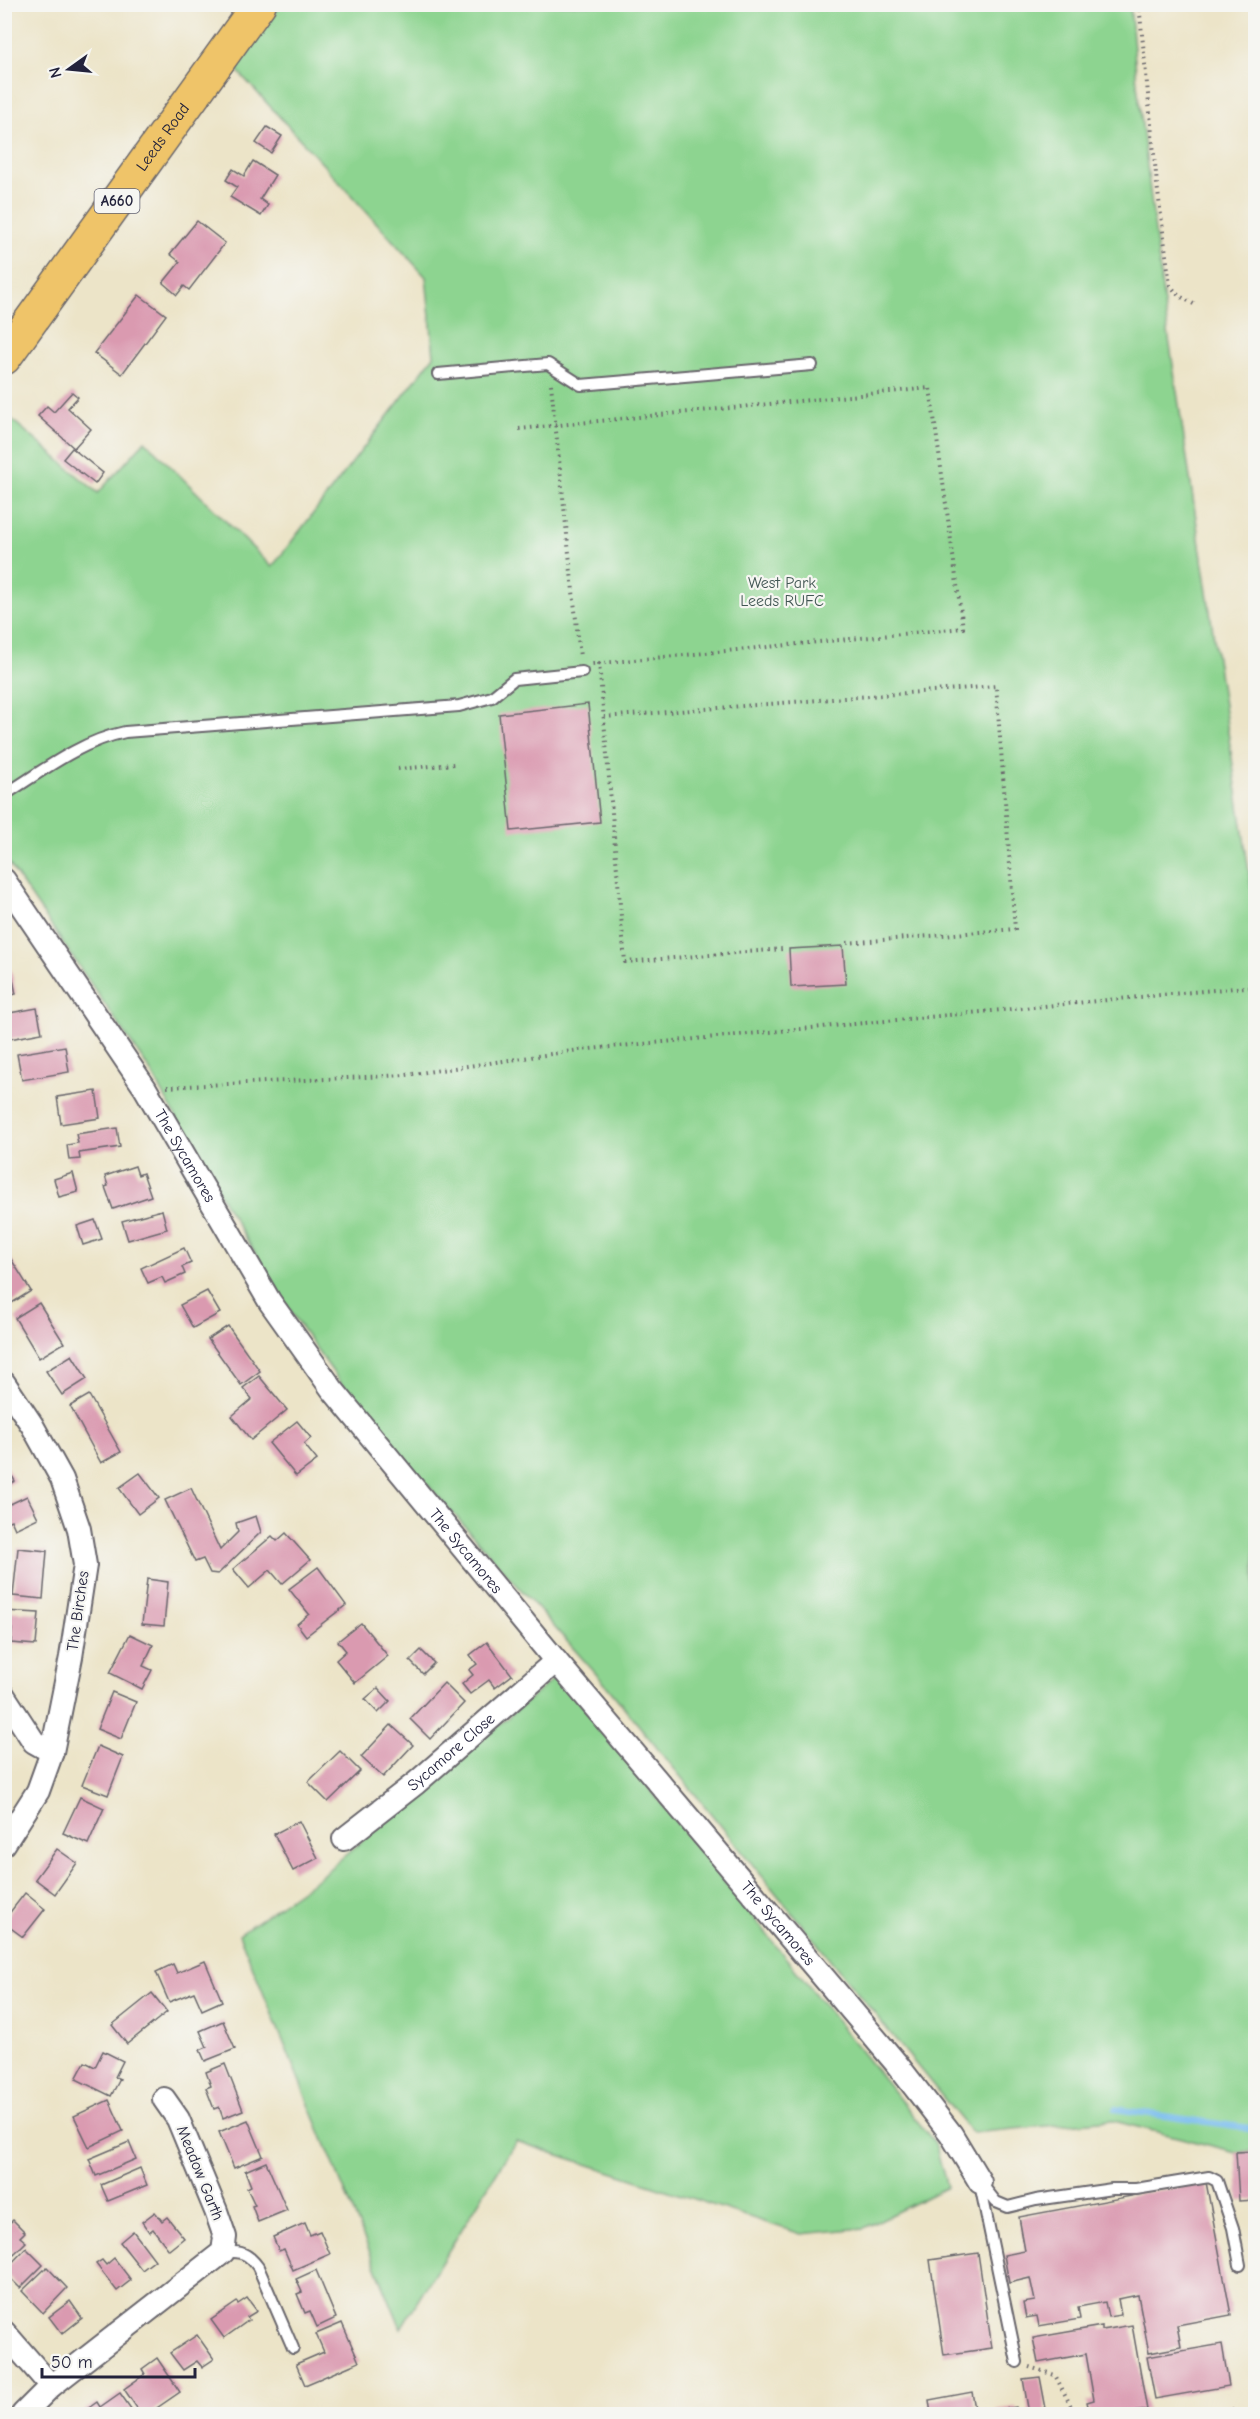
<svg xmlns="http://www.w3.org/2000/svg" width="1260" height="2419" font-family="'Comic Neue',sans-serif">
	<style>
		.green { fill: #8dd490; stroke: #587b66; stroke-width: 1.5 }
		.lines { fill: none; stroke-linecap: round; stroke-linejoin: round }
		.stream { stroke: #77bcee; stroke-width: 6 }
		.building { fill: #da9ab0 }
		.service-casing { stroke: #69666c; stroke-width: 14 }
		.minor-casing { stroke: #69666c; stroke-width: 26 }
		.trunk-casing { stroke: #69666c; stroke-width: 36 }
		.path { stroke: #69666c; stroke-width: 4; stroke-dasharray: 1.5 4.5; stroke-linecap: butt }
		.service { stroke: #fff; stroke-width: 10 }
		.minor { stroke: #fff; stroke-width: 22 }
		.trunk { stroke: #efc469; stroke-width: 33 }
		.labels { text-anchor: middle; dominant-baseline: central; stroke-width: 4.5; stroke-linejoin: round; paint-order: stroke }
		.shield { fill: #f6f6f2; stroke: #626272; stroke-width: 1.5 }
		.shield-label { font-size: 15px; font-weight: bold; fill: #22223b }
		.street-label { font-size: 16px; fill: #22223b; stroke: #f6f6f2 }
		.park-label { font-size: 16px; fill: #425754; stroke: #f6f6f2 }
	</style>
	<rect width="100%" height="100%" fill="#f6f6f2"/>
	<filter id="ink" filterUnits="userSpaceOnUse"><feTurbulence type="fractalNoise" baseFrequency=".0167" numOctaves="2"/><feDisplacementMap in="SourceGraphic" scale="12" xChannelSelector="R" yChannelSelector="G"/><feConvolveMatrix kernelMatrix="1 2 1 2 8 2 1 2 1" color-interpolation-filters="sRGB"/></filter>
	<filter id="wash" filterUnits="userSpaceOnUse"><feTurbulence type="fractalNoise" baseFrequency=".008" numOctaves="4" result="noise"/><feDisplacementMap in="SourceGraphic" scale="24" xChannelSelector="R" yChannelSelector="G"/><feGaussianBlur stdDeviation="1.35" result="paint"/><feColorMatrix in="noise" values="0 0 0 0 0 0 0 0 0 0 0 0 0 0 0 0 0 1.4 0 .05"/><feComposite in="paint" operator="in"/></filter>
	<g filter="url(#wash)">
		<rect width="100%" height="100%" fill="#ece4c8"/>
		<g class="green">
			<path d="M281 5H1130L1137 84 1164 305 1255 912V2151L1236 2152 1110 2120 972 2133 605 1684 355 1403 298 1323 228 1209 151 1072 5 858 4 413 98 493 145 441 272 567 434 356 426 277 233 66Z"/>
			<path d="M558 1675 935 2143 947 2187 864 2228 801 2234 516 2141 401 2328 239 1934 316 1880Z"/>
		</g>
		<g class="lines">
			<path class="stream" d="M1115 2109 1256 2129"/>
		</g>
		<g id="blocks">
			<g class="building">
				<path d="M267 127 282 136 271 153 256 143Z"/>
				<path d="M253 161 275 175 260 199 268 205 261 216 230 197 237 187 226 180 233 169 244 176Z"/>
				<path d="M197 221 225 243 189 290 184 286 177 295 163 283 180 262 170 254Z"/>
				<path d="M139 295 166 315 122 374 94 353Z"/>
				<path d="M72 392 78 397 68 408 91 429 74 448 38 416 47 406 54 412Z"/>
				<path d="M72 448 103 473 95 484 63 459Z"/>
				<path d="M588 704 600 822 511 831 499 714Z"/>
				<path d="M843 946 846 984 791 987 789 949Z"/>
				<path d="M11 970 16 994 4 997V971Z"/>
				<path d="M37 1008 42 1033 4 1040V1014Z"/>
				<path d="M65 1046 69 1072 22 1080 17 1054Z"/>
				<path d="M96 1091 100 1118 61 1124 57 1097Z"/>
				<path d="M117 1128 120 1147 79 1153 80 1159 69 1160 67 1145 78 1143 76 1134Z"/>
				<path d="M135 1166 138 1175 143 1173 151 1196 113 1209 105 1187 108 1186 105 1176Z"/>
				<path d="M73 1173 78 1192 59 1197 54 1179Z"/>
				<path d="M162 1210 167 1229 128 1240 122 1221Z"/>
				<path d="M95 1220 102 1239 83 1245 77 1226Z"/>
				<path d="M184 1248 191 1263 182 1267 185 1274 165 1283 162 1277 148 1283 141 1268Z"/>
				<path d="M6 1251 31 1291 7 1306 4 1302Z"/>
				<path d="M207 1291 220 1313 193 1328 180 1305Z"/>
				<path d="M39 1303 64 1343 39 1358 15 1318Z"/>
				<path d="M228 1326 260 1371 241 1385 208 1339Z"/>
				<path d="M72 1355 87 1379 62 1395 46 1371Z"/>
				<path d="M259 1376 287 1410 251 1440 232 1416 252 1399 243 1388Z"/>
				<path d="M89 1395 121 1452 101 1463 70 1406Z"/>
				<path d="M297 1421 311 1438 304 1444 317 1460 296 1476 269 1443Z"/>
				<path d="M4 1463 15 1481 4 1487Z"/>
				<path d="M140 1473 159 1498 138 1514 119 1488Z"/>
				<path d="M191 1488 220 1550 238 1532 236 1523 256 1516 261 1532 218 1574 210 1573 203 1559 195 1562 165 1500Z"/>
				<path d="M27 1496 38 1518 15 1529 11 1520 4 1523V1507Z"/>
				<path d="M286 1533 310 1560 282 1584 270 1570 249 1588 233 1569 272 1536 277 1541Z"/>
				<path d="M18 1548 47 1551 43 1599 13 1596Z"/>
				<path d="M318 1567 346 1605 306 1636 297 1624 309 1614 289 1589Z"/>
				<path d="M147 1579 168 1582 164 1626 142 1624Z"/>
				<path d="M4 1611 39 1613 36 1645 11 1643 12 1629H4Z"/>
				<path d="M361 1623 388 1656 355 1683 336 1660 346 1651 338 1641Z"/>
				<path d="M130 1634 153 1645 143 1666 152 1670 142 1689 110 1673Z"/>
				<path d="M487 1642 512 1675 495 1688 489 1680 470 1694 462 1684 473 1675 469 1670 477 1664 470 1655Z"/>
				<path d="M421 1650 434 1663 423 1674 410 1661Z"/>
				<path d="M444 1683 464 1703 430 1739 410 1719Z"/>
				<path d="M378 1688 390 1701 378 1713 365 1699Z"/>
				<path d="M112 1692 136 1702 121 1739 97 1729Z"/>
				<path d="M391 1725 413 1745 383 1777 361 1757Z"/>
				<path d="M98 1746 123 1757 108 1795 82 1785Z"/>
				<path d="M340 1751 360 1771 328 1802 308 1782Z"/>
				<path d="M80 1797 104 1808 88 1844 63 1833Z"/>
				<path d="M299 1821 318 1858 293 1871 274 1834Z"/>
				<path d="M57 1849 77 1863 55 1894 35 1879Z"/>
				<path d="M25 1893 45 1909 23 1937 4 1923V1920Z"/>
				<path d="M205 1961 222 2001 202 2010 194 1992 169 2002 156 1972 173 1964 177 1973Z"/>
				<path d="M152 1993 167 2012 127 2044 112 2025Z"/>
				<path d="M223 2021 235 2049 205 2061 200 2050 207 2047 200 2031Z"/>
				<path d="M103 2051 123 2061 115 2077 120 2079 111 2096 76 2079 85 2062 95 2067Z"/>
				<path d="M225 2064 243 2110 223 2118 219 2107 214 2109 206 2088 211 2086 206 2072Z"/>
				<path d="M109 2100 123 2131 89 2147 74 2116Z"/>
				<path d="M248 2120 263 2156 234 2168 219 2132Z"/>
				<path d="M129 2142 136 2159 96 2176 89 2159Z"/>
				<path d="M1256 2151V2200L1239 2201 1236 2152Z"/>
				<path d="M266 2162 287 2210 258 2222 252 2206 255 2205 247 2188 251 2186 245 2171Z"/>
				<path d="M140 2168 147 2185 108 2201 101 2185Z"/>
				<path d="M1206 2182 1231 2315 1177 2325 1181 2347 1149 2353 1138 2295 1118 2299 1121 2315 1108 2317 1105 2302 1078 2307 1080 2319 1039 2326 1037 2316 1026 2318 1023 2303 1035 2301 1030 2278 1009 2283 1004 2255 1025 2251 1019 2217Z"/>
				<path d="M155 2212 162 2221 167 2217 184 2238 169 2250 153 2229 149 2232 142 2222Z"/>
				<path d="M13 2220 25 2232 20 2237 26 2242 14 2254 9 2248 4 2253V2228Z"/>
				<path d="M305 2223 310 2235 320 2231 330 2254 293 2270 284 2249 279 2251 273 2237Z"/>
				<path d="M133 2231 155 2260 142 2270 120 2242Z"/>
				<path d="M26 2248 43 2265 20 2288 5 2273V2270Z"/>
				<path d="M978 2253 992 2348 944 2355 930 2260Z"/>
				<path d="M114 2258 131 2280 117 2291 96 2264 102 2260 106 2265Z"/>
				<path d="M47 2267 67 2288 43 2313 22 2291Z"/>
				<path d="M316 2270 336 2318 317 2327 310 2311 305 2313 297 2294 302 2292 296 2279Z"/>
				<path d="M247 2298 257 2311 247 2317 249 2320 224 2338 211 2320 237 2302 238 2304Z"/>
				<path d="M70 2301 82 2318 62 2334 49 2317Z"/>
				<path d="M342 2323 359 2362 305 2385 296 2364 324 2352 316 2334Z"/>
				<path d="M1132 2325 1147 2410 1121 2414H1090L1087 2402 1094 2400 1086 2354 1038 2363 1033 2338 1102 2326V2330Z"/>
				<path d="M197 2335 214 2359 202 2367 197 2361 183 2370 170 2353Z"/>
				<path d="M1222 2344 1229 2386 1155 2399 1147 2357Z"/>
				<path d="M157 2358 180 2392 148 2414H141L124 2389 145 2374 142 2369Z"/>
				<path d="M1040 2377 1047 2414H1029L1023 2379Z"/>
				<path d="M972 2392 976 2414H931L929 2400Z"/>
				<path d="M120 2393 134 2413 131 2414H85L83 2412 97 2402 100 2407Z"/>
				<path d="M1016 2407 1017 2414H997L996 2410Z"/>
			</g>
		</g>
	</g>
	<g filter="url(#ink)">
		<use href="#blocks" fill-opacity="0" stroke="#69666c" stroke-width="1.5"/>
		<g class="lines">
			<g class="service-casing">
				<g id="service">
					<path d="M438 374 548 364 581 385 812 365"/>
					<path d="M4 795C44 770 79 742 125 732L459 706 492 697 514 679 582 672"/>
					<path d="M980 2182 996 2202 1008 2207 1036 2200 1112 2189H1136L1209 2177 1217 2181 1233 2228 1240 2265"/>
					<path d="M981 2189 1017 2362"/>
					<path d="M223 2252C241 2251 248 2253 258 2267L293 2348"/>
				</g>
			</g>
			<g class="minor-casing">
				<g id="minor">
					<path id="s1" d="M4 880 145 1088 270 1302 332 1389 556 1661 896 2063 951 2134 980 2182"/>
					<path d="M4 1383 32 1425 62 1479 79 1529 85 1565 71 1657 52 1752 38 1791 4 1844"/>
					<path d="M4 1696 34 1742 52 1752"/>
					<path id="s2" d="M344 1839 416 1783 556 1661"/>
					<path d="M4 2332 51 2386"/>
					<path d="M23 2414 51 2386 223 2252 225 2237 216 2211 178 2119 164 2099"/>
				</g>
			</g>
			<g class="trunk-casing">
				<g id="trunk">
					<path id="s3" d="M4 358 259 4"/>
				</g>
			</g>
			<g class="path">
				<path d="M1139 4 1157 184 1170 285 1178 295 1197 306"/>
				<path d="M551 384 580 657"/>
				<path d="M519 429 930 388 963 628 592 664"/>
				<path d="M599 663 625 962 783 949"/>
				<path d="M604 717 996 686 1015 929 846 943"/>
				<path d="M398 769 454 764"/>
				<path d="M167 1087 406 1075 579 1050 1256 986"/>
				<path d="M1029 2367 1055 2375 1075 2414"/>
				<path d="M1208 2414 1234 2410V2414"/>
			</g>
			<use href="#service" class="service"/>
			<use href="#minor" class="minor"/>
			<use href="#trunk" class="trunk"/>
		</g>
	</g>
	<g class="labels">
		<rect class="shield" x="94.5" y="189" width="45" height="24" rx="4.5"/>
		<g class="shield-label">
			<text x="117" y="201">A660</text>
		</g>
		<g class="street-label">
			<text stroke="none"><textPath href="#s3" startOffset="272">Leeds Road</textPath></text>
			<text stroke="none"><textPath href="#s1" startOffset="330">The Sycamores</textPath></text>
			<text stroke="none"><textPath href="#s1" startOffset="816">The Sycamores</textPath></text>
			<text transform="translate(78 1611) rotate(-82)">The Birches</text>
			<text stroke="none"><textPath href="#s2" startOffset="138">Sycamore Close</textPath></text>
			<text stroke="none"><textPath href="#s1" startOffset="1302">The Sycamores</textPath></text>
			<text transform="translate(200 2173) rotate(68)">Meadow Garth</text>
		</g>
		<g class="park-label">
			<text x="782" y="583">West Park<tspan x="782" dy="18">Leeds RUFC</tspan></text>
		</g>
	</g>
	<rect width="1260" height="2419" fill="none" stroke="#f6f6f2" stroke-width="24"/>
	<g transform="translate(69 69) rotate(255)" stroke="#f6f6f2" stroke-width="4.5" paint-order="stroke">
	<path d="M0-4.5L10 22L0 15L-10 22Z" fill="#22223b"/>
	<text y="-9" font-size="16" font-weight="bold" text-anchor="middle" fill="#22223b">N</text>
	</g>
	<path d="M42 2368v9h153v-9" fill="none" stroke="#22223b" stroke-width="3"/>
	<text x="51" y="2368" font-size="18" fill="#22223b" stroke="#f6f6f2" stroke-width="4.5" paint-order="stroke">50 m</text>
</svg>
